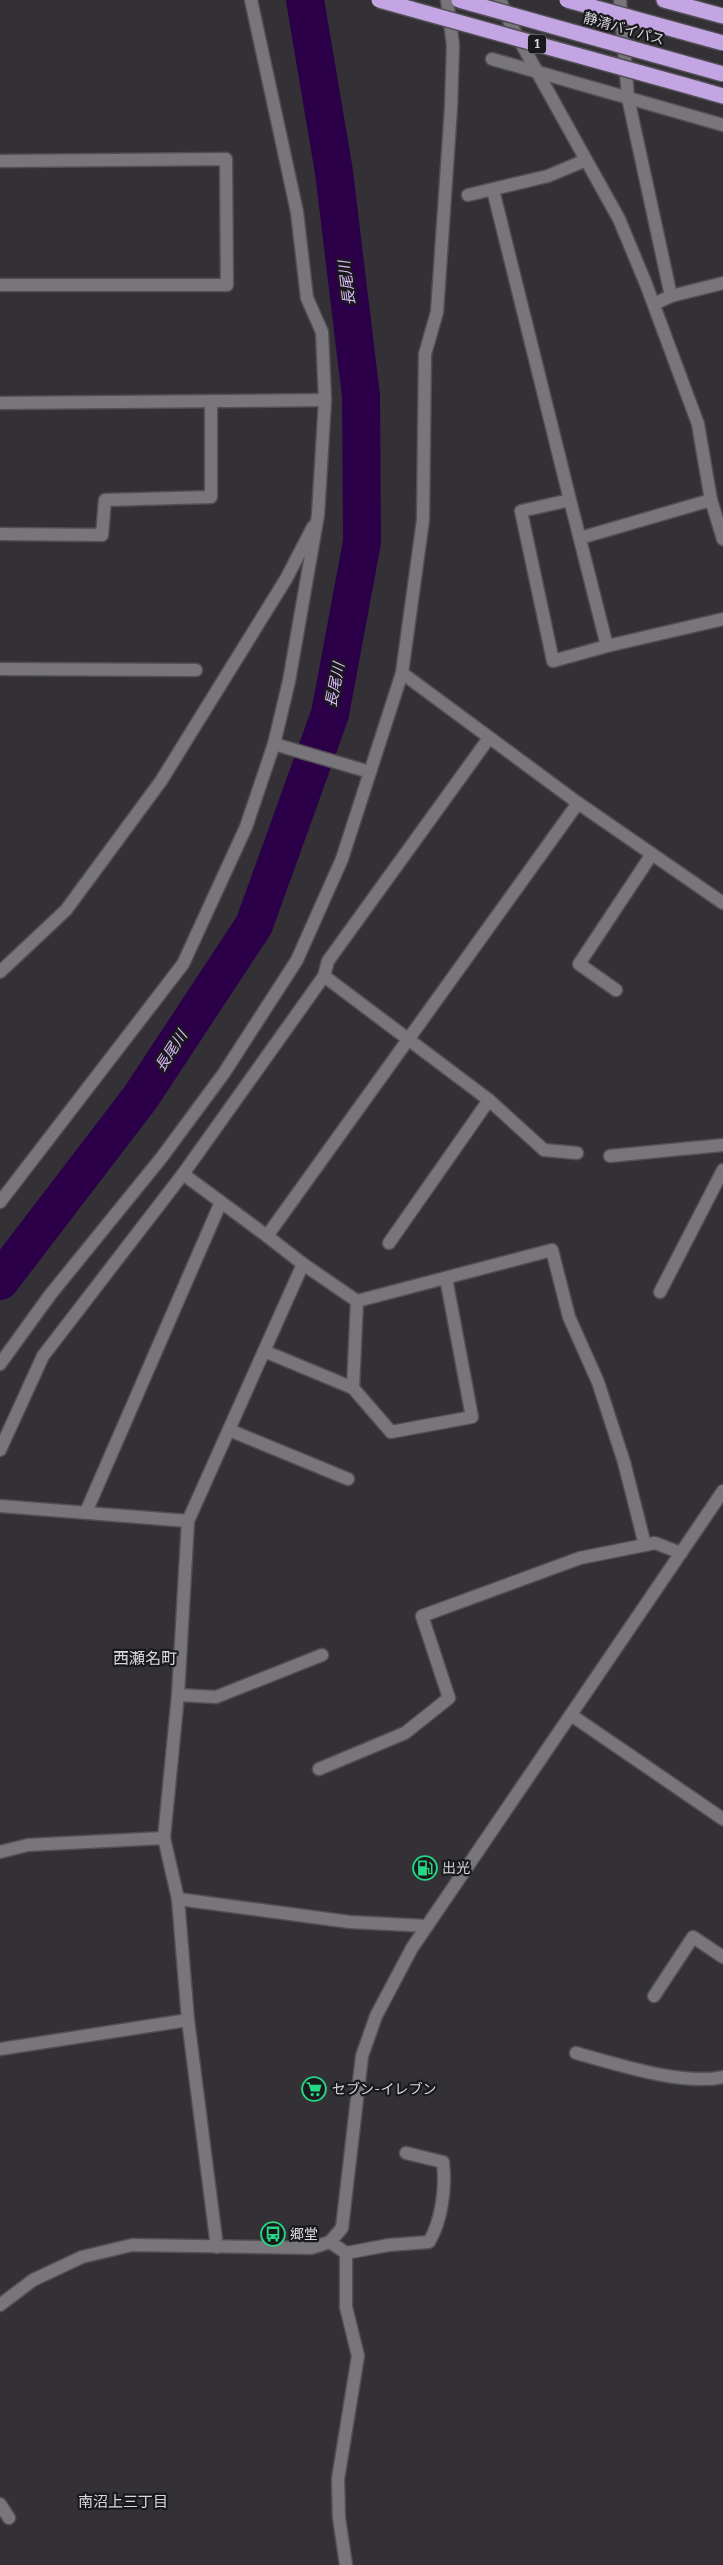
<svg xmlns="http://www.w3.org/2000/svg" width="723" height="2565" font-family="Bitter,'Noto Sans JP',serif">
	<style>
		.lines { fill: none; stroke-linecap: round; stroke-linejoin: round }
		.river { stroke: #2c0049; stroke-width: 38 }
		.minor-casing { stroke: #514f53; stroke-width: 15 }
		.highway-casing { stroke: #514f53; stroke-width: 18 }
		.minor { stroke: #78757b; stroke-width: 12 }
		.highway { stroke: #c3a5e4; stroke-width: 15 }
		.highway-bridge-casing { stroke: #514f53; stroke-width: 18; stroke-linecap: butt }
		.highway-bridge { stroke: #c3a5e4; stroke-width: 15 }
		.labels { text-anchor: middle; dominant-baseline: central; stroke-width: 4.5; stroke-linejoin: round; paint-order: stroke }
		.shield { fill: #1a191b; stroke: #a19fa3; stroke-width: 1 }
		.shield-label { font-size: 12px; font-weight: bold; fill: #dbd9dd }
		.street-label { font-size: 14px; fill: #dbd9dd; stroke: #1a191b }
		.poi-label { font-size: 14px; fill: #dbd9dd; stroke: #1a191b; text-anchor: start }
		.water-label { font-size: 15px; font-style: italic; fill: #dabcfb; stroke: #1a191b }
		.neighbourhood-label { font-size: 15px; fill: #dbd9dd; stroke: #1a191b }
		.quarter-label { font-size: 16px; fill: #dbd9dd; stroke: #1a191b }
	</style>
	<rect width="100%" height="100%" fill="#333136"/>
	<g class="lines">
		<path class="river" d="M0 1281 140 1098 254 925 330 714 362 542 361 396 334 172 305 0"/>
		<g class="minor-casing">
			<g id="minor">
				<path d="M500 0 511 25 619 219 646 284 698 424 711 500 723 539"/>
				<path d="M620 0 628 98 671 296 654 304"/>
				<path d="M492 59 723 125"/>
				<path d="M0 161 226 159 227 285H0"/>
				<path d="M493 190 570 500 607 646 553 661 521 511 570 500"/>
				<path d="M468 195 548 176 586 160"/>
				<path d="M671 296 723 283"/>
				<path d="M0 403 325 400"/>
				<path d="M0 534 102 535 105 500 211 497V401"/>
				<path d="M580 538 711 500"/>
				<path d="M607 646 723 619"/>
				<path d="M0 669 196 670"/>
				<path d="M402 673 578 803 723 903"/>
				<path d="M274 744 370 772"/>
				<path d="M0 972 66 910 161 781 286 579 313 527"/>
				<path d="M324 976 489 1100 544 1150 577 1153"/>
				<path d="M616 990 579 964 652 854"/>
				<path d="M610 1156 723 1145"/>
				<path d="M183 1174 267 1236"/>
				<path d="M0 1202 183 964 246 827 274 744 289 681 318 515 325 400 322 332 307 298 297 212 251 0"/>
				<path d="M389 1243 489 1100"/>
				<path d="M303 1264 357 1301 552 1250 569 1317 598 1382 624 1462 645 1545"/>
				<path d="M660 1292 723 1170"/>
				<path d="M357 1301 353 1388 391 1432 472 1417 446 1278"/>
				<path d="M264 1351 353 1388"/>
				<path d="M0 1364 50 1295 162 1157 224 1073 297 960 342 859 402 673 423 520 425 354 437 312 451 108 453 45 447 0"/>
				<path d="M229 1430 348 1479"/>
				<path d="M0 1450 43 1356 183 1174 324 976 328 961 489 738"/>
				<path d="M0 1506 188 1521"/>
				<path d="M86 1512 221 1202"/>
				<path d="M178 1695 216 1697 322 1655"/>
				<path d="M571 1715 723 1819"/>
				<path d="M319 1769 405 1733 449 1698 422 1616 580 1558 655 1543 681 1553"/>
				<path d="M0 1852 28 1845 164 1838"/>
				<path d="M178 1899 350 1922 427 1926"/>
				<path d="M654 1996 693 1937 723 1957"/>
				<path d="M0 2049 188 2020"/>
				<path d="M576 2053C617 2064 682 2086 723 2077"/>
				<path d="M330 2242 346 2253V2307L358 2356 338 2479 339 2518 346 2565"/>
				<path d="M217 2247 188 2020 178 1899 164 1838 178 1695 188 1521 303 1264 267 1236 578 803"/>
				<path d="M346 2253 389 2245 429 2242C442 2220 446 2187 443 2162L406 2153"/>
				<path d="M0 2305 33 2280 82 2257 132 2245 311 2248 330 2242 342 2228 362 2056 376 2016 412 1948 723 1491"/>
				<path d="M0 2504 9 2518"/>
			</g>
		</g>
		<g class="highway-casing">
			<g id="highway">
				<path d="M664 0 723 16"/>
				<path d="M695 88 723 96"/>
			</g>
		</g>
		<use href="#minor" class="minor"/>
		<use href="#highway" class="highway"/>
		<g class="highway-bridge-casing">
			<g id="highway-bridge">
				<path d="M379 0 695 88"/>
				<path d="M459 0 723 74"/>
				<path d="M567 0 723 43"/>
			</g>
		</g>
		<use href="#highway-bridge" class="highway-bridge"/>
	</g>
	<defs>
		<g id="fuel-ring" transform="scale(1.25)"><circle r="9.5" fill="#1a191b" stroke="#26d886" stroke-width="1.5"/><path d="M-5.5-6h7V0h2V4h1.3V-2.5L3-4.5l.8-.8L6-3V5H2.5V1h-1V6h-7ZM-4.2-4.7v3.2H.2V-4.7Z" fill="#26d886"/></g>
		<g id="supermarket-ring" transform="scale(1.25)"><circle r="9.5" fill="#1a191b" stroke="#26d886" stroke-width="1.5"/><path d="M-6-5.5h2.5l.6 2H6L4.5 2H-2.5L-4.4-4H-6ZM-1.5 3.2a1.3 1.3 0 1 0 .1 0ZM3 3.2a1.3 1.3 0 1 0 .1 0Z" fill="#26d886"/></g>
		<g id="bus-ring" transform="scale(1.25)"><circle r="9.5" fill="#1a191b" stroke="#26d886" stroke-width="1.5"/><path d="M-5-6H5V4H4V6H2V4H-2V6H-4V4H-5ZM-3.5-4V0h7V-4ZM-3.5 1.2v1.5H-2V1.2ZM2 1.2v1.5H3.5V1.2Z" fill="#26d886"/></g>
	</defs>
	<g fill-rule="evenodd">
		<use href="#fuel-ring" x="425" y="1868"/>
		<use href="#supermarket-ring" x="314" y="2089"/>
		<use href="#bus-ring" x="273" y="2234"/>
	</g>
	<g class="labels">
		<rect class="shield" x="528" y="34.5" width="18" height="19" rx="4"/>
		<g class="shield-label">
			<text x="537" y="44">1</text>
		</g>
		<g class="street-label">
			<text transform="translate(624 29) rotate(16)">静清バイパス</text>
		</g>
		<g class="poi-label">
			<text x="442" y="1868">出光</text>
			<text x="332" y="2089">セブン-イレブン</text>
			<text x="290" y="2234">郷堂</text>
		</g>
		<g class="water-label">
			<text transform="translate(347 283) rotate(-97)">長尾川</text>
			<text transform="translate(335 685) rotate(-79)">長尾川</text>
			<text transform="translate(171 1051) rotate(-57)">長尾川</text>
		</g>
		<g class="neighbourhood-label">
			<text x="123" y="2502">南沼上三丁目</text>
		</g>
		<g class="quarter-label">
			<text x="145" y="1658">西瀬名町</text>
		</g>
	</g>
</svg>
